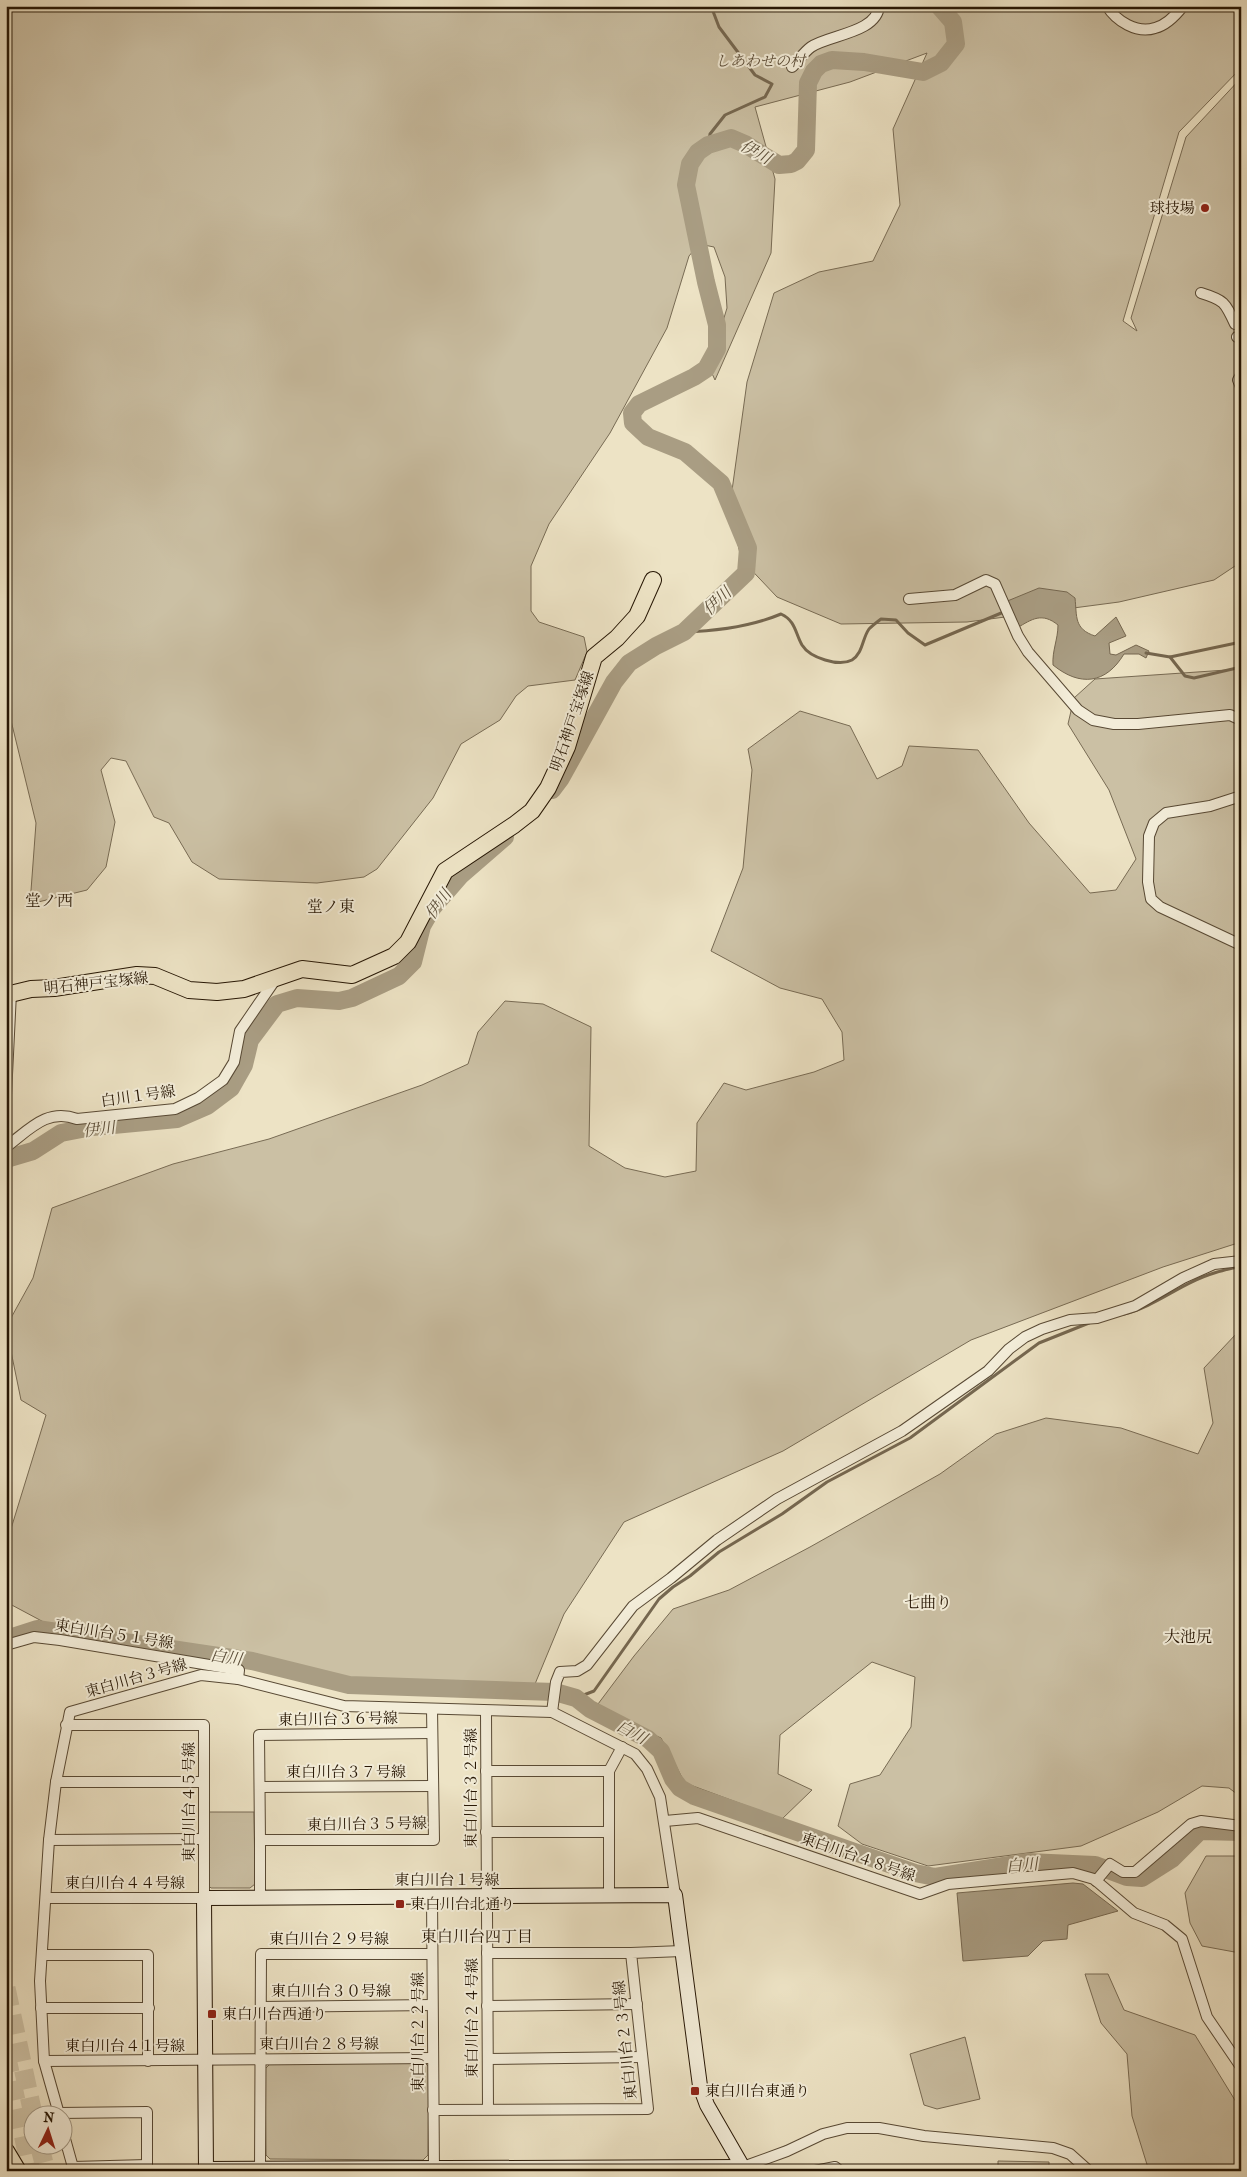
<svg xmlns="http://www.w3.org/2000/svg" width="1247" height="2177" font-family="'IM FELL French Canon','Noto Serif JP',serif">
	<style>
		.green { fill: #cbc0a4; stroke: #786b54 }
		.water { fill: #a99d83; stroke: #756750 }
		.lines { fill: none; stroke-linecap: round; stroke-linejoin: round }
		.stream { stroke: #756750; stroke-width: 3 }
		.river { stroke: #a99d83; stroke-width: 18 }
		.highway-tunnel { stroke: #cfc4a8; stroke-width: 19; stroke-dasharray: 19 9; stroke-linecap: butt }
		.street-casing { stroke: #584934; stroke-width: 12 }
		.secondary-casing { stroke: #261604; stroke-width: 16 }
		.primary-casing { stroke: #261604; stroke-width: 18 }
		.street { stroke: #f3edd9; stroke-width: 10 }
		.secondary { stroke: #f3edd9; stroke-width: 14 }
		.primary { stroke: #ede3c5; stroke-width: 16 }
		.poi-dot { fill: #8f2418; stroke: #f3edd9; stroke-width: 2 }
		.labels { text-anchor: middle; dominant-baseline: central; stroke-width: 4; stroke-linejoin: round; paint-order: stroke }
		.park-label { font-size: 15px; font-style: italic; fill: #584934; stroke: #f3edd9 }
		.poi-label { font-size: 15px; fill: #261604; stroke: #f3edd9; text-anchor: start }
		.street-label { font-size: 15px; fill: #261604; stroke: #f3edd9 }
		.water-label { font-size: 16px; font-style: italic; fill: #5a4c37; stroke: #f3edd9 }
		.neighbourhood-label { font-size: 16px; fill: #261604; stroke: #f3edd9 }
	</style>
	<rect width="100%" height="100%" fill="#ede3c5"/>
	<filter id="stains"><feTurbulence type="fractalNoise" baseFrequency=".004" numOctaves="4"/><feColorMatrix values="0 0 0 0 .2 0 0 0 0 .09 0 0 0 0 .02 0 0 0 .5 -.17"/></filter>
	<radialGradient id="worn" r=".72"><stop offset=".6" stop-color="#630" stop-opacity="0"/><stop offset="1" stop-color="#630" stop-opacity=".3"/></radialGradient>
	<g class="green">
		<path d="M6 6H1241V68L1179 132 1123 321 1137 331 1131 318 1186 137 1241 78V562L1214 580 1119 602 967 622 841 624 777 597 741 559 730 505 747 382 774 293 819 272 873 261 900 205 893 129 927 53 850 82 755 107 775 179 771 253 715 380 709 367 727 308 725 277 714 247 699 244 689 256 667 328 610 433 549 524 531 566V611L539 622 584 637 587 652 575 680 528 686 516 696 500 720 461 744 433 798 377 869 364 877 317 883 219 879 192 862 169 823 154 817 126 761 111 758 101 770 115 822 106 867 87 890 30 904 36 823 6 700Z"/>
		<path d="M1241 669V1242L1163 1267 971 1340 783 1451 624 1522 564 1614 535 1684 344 1681 286 1665 257 1654 53 1627 8 1603 6 1545 46 1415 21 1400 6 1327 33 1278 52 1208 173 1164 269 1139 422 1085 468 1064 478 1032 505 1001 543 1004 591 1027 589 1146 625 1168 665 1177 696 1171 697 1123 724 1083 746 1090 814 1072 844 1060 842 1032 822 999 780 988 711 951 743 868 752 770 748 749 800 711 850 726 877 779 902 766 909 746 978 750 1029 823 1090 893 1116 890 1136 859 1109 790 1068 724 1074 698 1095 679Z"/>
		<path d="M1237 1333H1241V1797L1229 1788 1202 1786 1158 1812 1081 1846 928 1866 862 1844 838 1826 850 1784 880 1775 911 1727 915 1677 872 1662 780 1735 778 1774 812 1790 782 1819 685 1783 661 1738 619 1719 598 1704 634 1656 673 1609 729 1590 810 1547 940 1474 996 1434 1046 1418 1121 1428 1198 1454 1213 1423 1204 1368Z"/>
		<path d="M208 1812H254L255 1884 250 1888H211L207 1884Z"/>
		<path d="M1206 1856H1241V1955L1240 1953 1202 1946 1190 1923 1185 1893Z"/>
		<path d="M1085 1974H1108L1124 2010 1195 2035 1241 2110V2171H1149L1132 2116 1127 2054 1101 2023Z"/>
		<path d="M965 2037 980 2099 937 2109 924 2105 910 2054Z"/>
		<path d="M272 2062H424L429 2067 428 2155 423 2160 270 2159 266 2155 265 2069Z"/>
		<path d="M998 2161 1049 2162V2171H998Z"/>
	</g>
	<g class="water">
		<path d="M1039 588 1067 592 1075 598C1077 617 1074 629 1095 636L1116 617 1126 636 1109 643 1110 654 1116 655 1136 645 1149 651 1146 658 1139 654H1124C1106 684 1080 687 1053 665 1052 651 1058 639 1058 625 1042 612 1032 619 1017 628L1005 602Z"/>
		<path d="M1073 1883 1083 1884 1118 1911 1068 1925 1067 1939 1043 1941 1028 1956 963 1961 957 1893Z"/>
	</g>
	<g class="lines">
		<g class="stream">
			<path d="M708 145 710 134 725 115 765 97 772 84 755 75 719 27 711 6"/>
			<path d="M684 632C718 631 750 627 781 614 796 621 795 633 802 645 810 658 839 667 852 660 863 653 862 639 869 629 872 626 877 622 881 619L896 620 908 633 925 645 1006 611"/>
			<path d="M1146 653 1170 657 1185 676 1194 678 1241 667"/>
			<path d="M1170 657 1241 642"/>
			<path d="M1124 1314C1149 1308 1169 1293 1192 1282 1207 1274 1224 1270 1241 1266"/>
			<path d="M576 1698 594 1691 659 1599 673 1587 690 1576 719 1552 782 1514 827 1482 910 1438 1039 1343 1089 1323"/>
		</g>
		<g class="river">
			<path d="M552 790 561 778 614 682 629 663 656 646 684 632 746 573 748 548 721 483 685 452 648 437 633 423 632 413 639 404 694 377 706 369 717 349V325L706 282 686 185 690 164 698 152 708 145 731 138 745 144 779 165 791 164 797 161 806 150 808 83 814 71 821 64 832 60 864 62 923 72 941 63 956 44 953 22 939 6"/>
			<path d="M6 1159 33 1151 61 1133 92 1127 177 1119 207 1106 231 1088 244 1065 250 1040 277 1004 297 998 339 1001 352 998 399 976 413 962 422 926 433 907 460 876 505 837"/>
			<path d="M6 1639 37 1629 252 1661 349 1685 555 1692 576 1698 590 1709 648 1739 661 1751 673 1779 680 1788 694 1796 915 1873 935 1877 1028 1862 1095 1865 1127 1877 1142 1878 1172 1859 1200 1831 1241 1832"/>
		</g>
		<g class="highway-tunnel">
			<path d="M6 1988 33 2114"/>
			<path d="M6 2054 31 2171"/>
			<path d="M39 2144 46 2171"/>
		</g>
		<g class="street-casing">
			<g id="street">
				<path d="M1107 6C1116 21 1137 34 1155 28 1167 25 1176 15 1183 6"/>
				<path d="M792 67C798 61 804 52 811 47 828 35 877 33 879 6"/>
				<path d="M1201 293C1224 300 1225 302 1235 324L1241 318"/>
				<path d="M1237 337 1241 339"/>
				<path d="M1241 375 1238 380 1241 387"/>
				<path d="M909 599 955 595 986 580 995 584 1018 636 1028 652 1078 710 1093 720 1114 724H1138L1230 715 1241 720"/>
				<path d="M1241 796 1210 806 1166 813 1154 823 1149 836 1148 882 1151 899 1160 907 1241 945"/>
				<path d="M6 1095 11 993"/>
				<path d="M6 1147C30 1129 47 1108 77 1119L175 1109 198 1098 223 1080 234 1062 240 1031 275 980"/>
				<path d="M6 1645 34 1637 60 1640 239 1670 238 1679"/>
				<path d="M486 1711 488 2109"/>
				<path d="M552 1712 556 1682 560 1672 577 1671 587 1665 633 1606 671 1578 717 1540 777 1499 902 1431 988 1371 1009 1349 1025 1337 1042 1329 1070 1320 1097 1318 1135 1306 1183 1278 1214 1264 1241 1261"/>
				<path d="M486 1771H609"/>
				<path d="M56 1782H204"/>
				<path d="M260 1787 433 1786"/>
				<path d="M665 1821 698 1818 920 1894 948 1884 1073 1873 1094 1879 1134 1913 1165 1925 1182 1939 1207 2017 1241 2067"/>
				<path d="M486 1832H609"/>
				<path d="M49 1840 204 1839"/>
				<path d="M260 1840 259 1735 432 1733"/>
				<path d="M1096 1881 1110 1864 1123 1872H1135L1191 1824 1201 1821 1241 1826"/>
				<path d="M432 1896 434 2171"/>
				<path d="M609 1896V1771L622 1747"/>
				<path d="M47 1898H204V1725H66"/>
				<path d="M260 1898V1840H434L432 1709"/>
				<path d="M487 1953H631"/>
				<path d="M42 1955H148V2061"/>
				<path d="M487 2006 637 2004"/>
				<path d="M261 2007 432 2005"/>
				<path d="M41 2008H149"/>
				<path d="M488 2059 642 2057"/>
				<path d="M44 2061 432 2058"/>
				<path d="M433 2110 648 2109 631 1953 682 1951"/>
				<path d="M59 2113 147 2112V2171"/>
				<path d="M59 2114 44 2061 40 1981 49 1840 56 1782 70 1712 201 1675 238 1679 344 1706 552 1712 635 1754 647 1769 660 1797 675 1895"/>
				<path d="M62 2128 74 2171"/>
				<path d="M73 2167 147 2165"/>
				<path d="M743 2167 787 2151 823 2134 847 2128H879L924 2136 1053 2148 1070 2154 1089 2171"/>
				<path d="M260 2169 261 1954H432"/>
				<path d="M815 2171 835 2167 840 2171"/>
			</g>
		</g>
		<g class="secondary-casing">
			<g id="secondary">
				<path d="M206 2169 743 2167"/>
				<path d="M206 2171 204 1898 675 1895 700 2086 707 2105 745 2171"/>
			</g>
		</g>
		<g class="primary-casing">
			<g id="primary">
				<path d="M6 995 31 989 54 988 137 975 155 976 189 990 217 992 244 989 302 969 352 975 394 956 408 942 445 871 514 825 532 811 548 788 567 747 594 657 617 638 637 616 653 580"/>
				<path d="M6 2151 18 2171"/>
			</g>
		</g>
		<use href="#street" class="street"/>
		<use href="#secondary" class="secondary"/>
		<use href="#primary" class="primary"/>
	</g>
	<g class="poi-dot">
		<circle cx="1205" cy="208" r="5"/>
		<rect x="395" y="1899" width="10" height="10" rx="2.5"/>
		<rect x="207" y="2009" width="10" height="10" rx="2.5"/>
		<rect x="690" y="2086" width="10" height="10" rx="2.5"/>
	</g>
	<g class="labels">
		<g class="park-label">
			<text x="760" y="61">しあわせの村</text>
		</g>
		<g class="poi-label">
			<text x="1195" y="208" text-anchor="end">球技場</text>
			<text x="410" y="1904">東白川台北通り</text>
			<text x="222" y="2014">東白川台西通り</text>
			<text x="705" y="2091">東白川台東通り</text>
		</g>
		<g class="street-label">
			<text transform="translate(572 721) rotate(-71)">明石神戸宝塚線</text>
			<text transform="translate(96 983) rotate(-6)">明石神戸宝塚線</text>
			<text transform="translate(138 1096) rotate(-8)">白川１号線</text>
			<text transform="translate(114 1634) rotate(9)">東白川台５１号線</text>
			<text transform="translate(136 1678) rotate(-16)">東白川台３号線</text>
			<text transform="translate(338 1719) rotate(-1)">東白川台３６号線</text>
			<text x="346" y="1772">東白川台３７号線</text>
			<text transform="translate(471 1788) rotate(-90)">東白川台３２号線</text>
			<text transform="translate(189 1802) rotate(-90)">東白川台４５号線</text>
			<text transform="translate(367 1824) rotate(-1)">東白川台３５号線</text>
			<text transform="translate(858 1857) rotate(19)">東白川台４８号線</text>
			<text x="447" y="1880">東白川台１号線</text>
			<text x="125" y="1883">東白川台４４号線</text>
			<text x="329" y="1939">東白川台２９号線</text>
			<text x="331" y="1991">東白川台３０号線</text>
			<text transform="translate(472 2018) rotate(-90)">東白川台２４号線</text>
			<text transform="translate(418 2032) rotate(-90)">東白川台２２号線</text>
			<text transform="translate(625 2040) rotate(-96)">東白川台２３号線</text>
			<text x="319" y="2044">東白川台２８号線</text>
			<text x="125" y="2046">東白川台４１号線</text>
		</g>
		<g class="water-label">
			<text transform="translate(756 152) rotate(29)">伊川</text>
			<text transform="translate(717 601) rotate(-44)">伊川</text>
			<text transform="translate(438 904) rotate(-54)">伊川</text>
			<text transform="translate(99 1129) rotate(-7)">伊川</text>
			<text transform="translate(226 1657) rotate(8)">白川</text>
			<text transform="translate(632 1732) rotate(29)">白川</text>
			<text transform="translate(1022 1865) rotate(-5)">白川</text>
		</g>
		<g class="neighbourhood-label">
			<text x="49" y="900">堂ノ西</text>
			<text x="331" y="906">堂ノ東</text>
			<text x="928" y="1602">七曲り</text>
			<text x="1188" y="1636">大池尻</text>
			<text x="477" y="1936">東白川台四丁目</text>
		</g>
	</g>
	<rect width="1247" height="2177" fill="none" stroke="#ede3c5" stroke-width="25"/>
	<rect x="8" y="8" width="1232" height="2162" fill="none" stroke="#261604" stroke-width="2.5"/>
	<rect x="12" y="12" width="1222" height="2152" fill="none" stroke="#261604"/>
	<g transform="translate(48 2130) rotate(4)"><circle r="24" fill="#f3edd9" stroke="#a19784"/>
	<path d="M0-4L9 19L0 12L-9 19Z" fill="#8f2418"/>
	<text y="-8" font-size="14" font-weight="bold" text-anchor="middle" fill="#261604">N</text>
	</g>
	<rect width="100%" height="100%" filter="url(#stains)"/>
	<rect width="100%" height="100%" fill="url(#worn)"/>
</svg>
